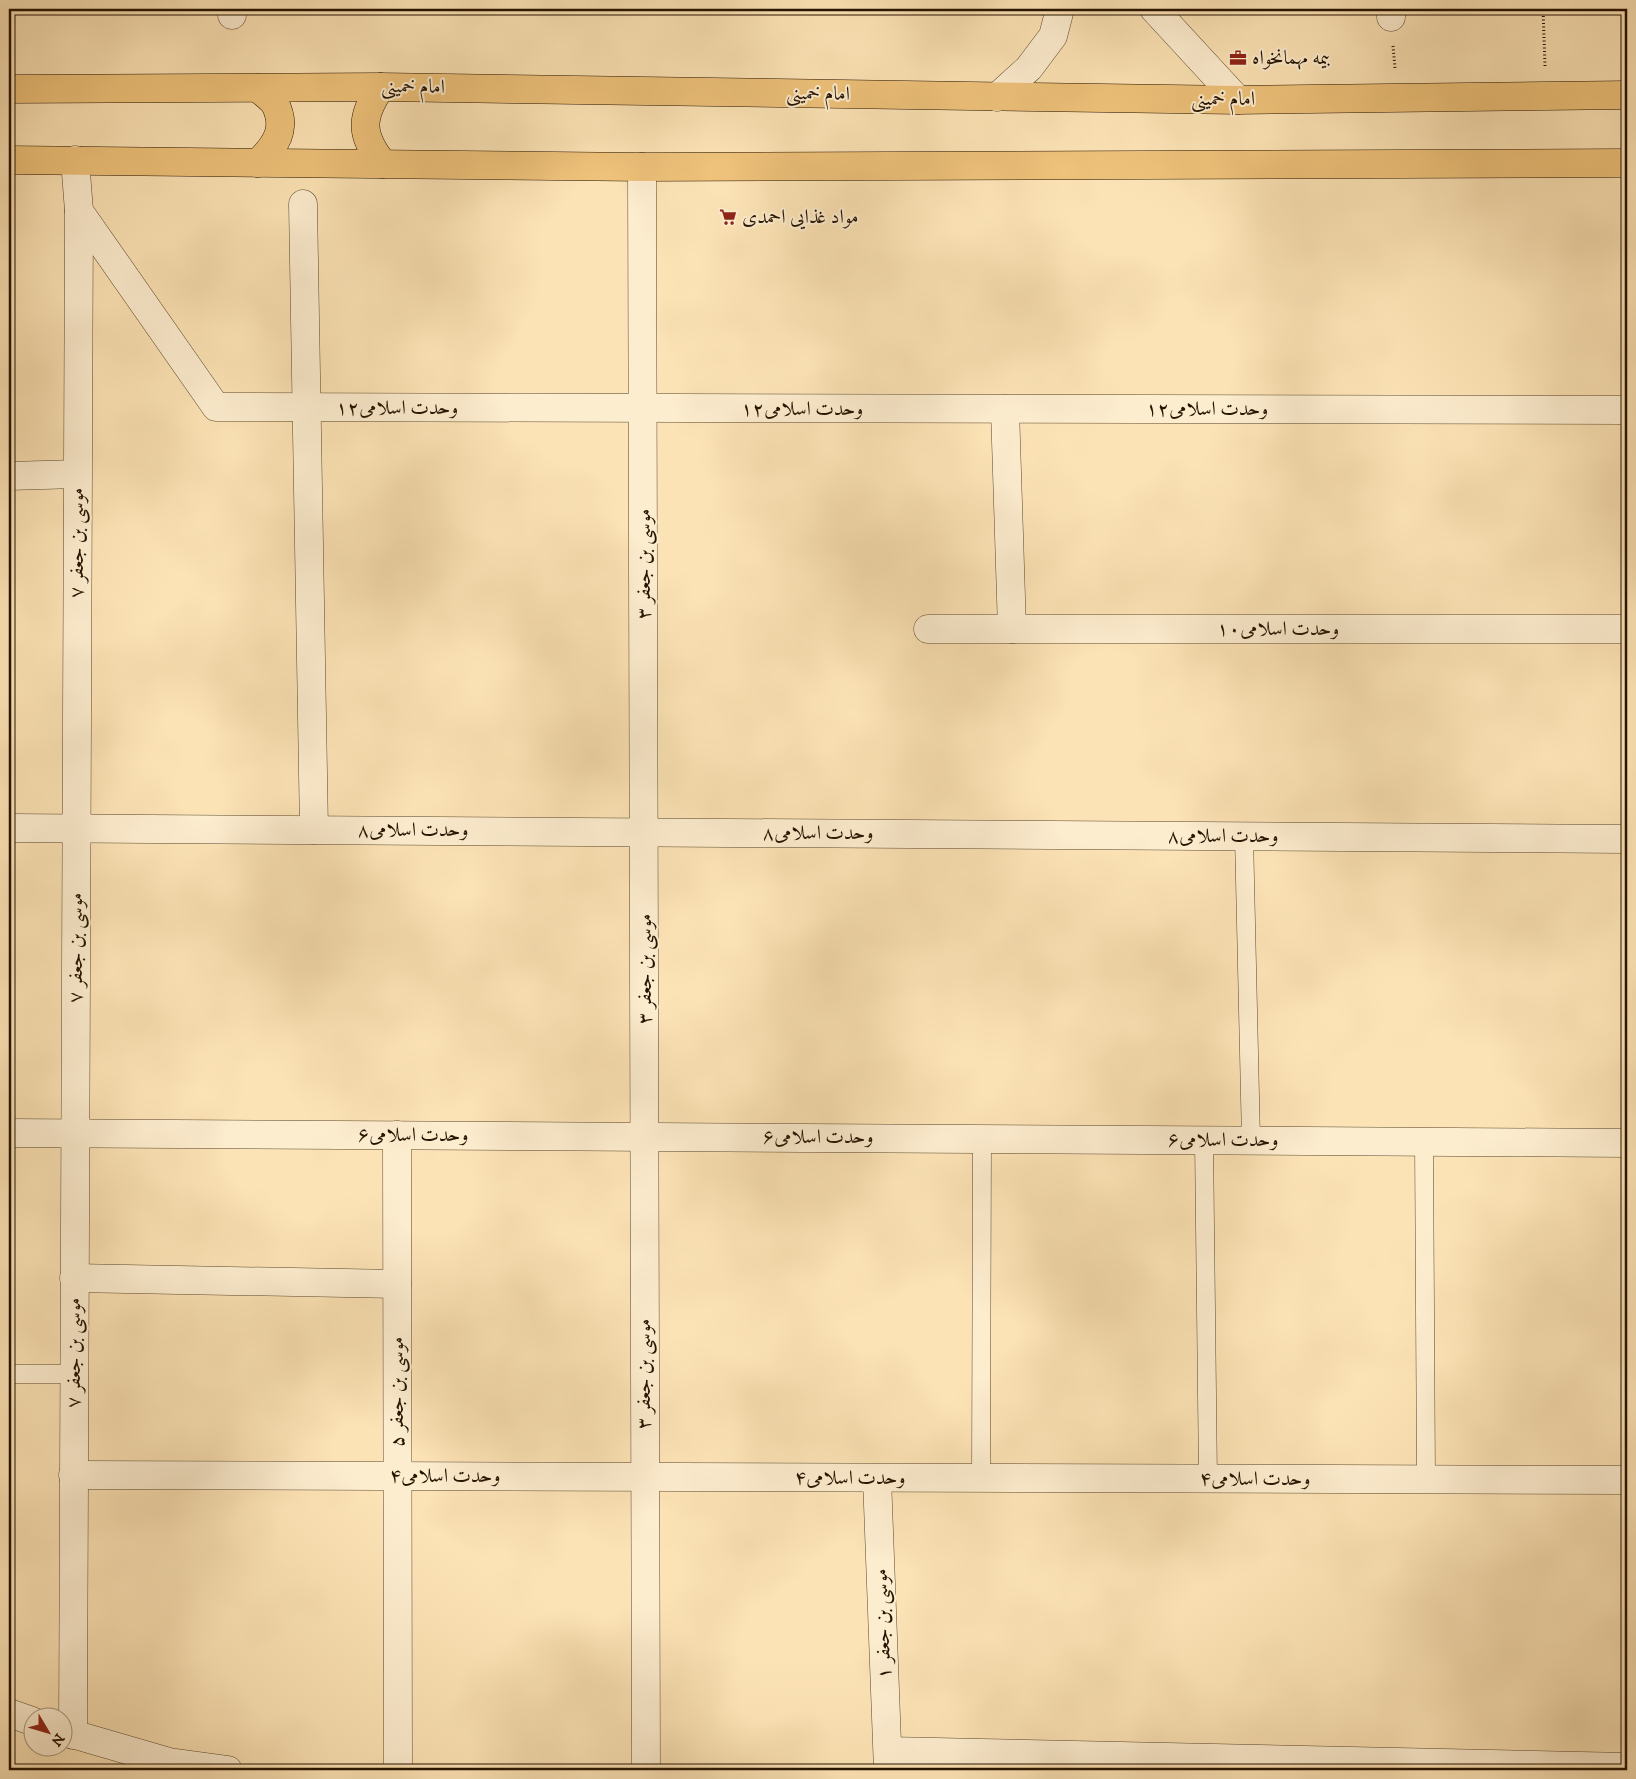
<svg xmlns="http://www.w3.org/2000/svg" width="1636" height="1779" font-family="'IM FELL DW Pica',Amiri,serif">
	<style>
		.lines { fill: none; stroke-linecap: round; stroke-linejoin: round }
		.service-casing { stroke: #5b472d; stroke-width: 19 }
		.minor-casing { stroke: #5b472d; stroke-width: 29 }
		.tertiary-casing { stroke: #5b472d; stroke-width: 29 }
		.primary-casing { stroke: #251300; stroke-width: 29 }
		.path { stroke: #251300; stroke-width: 3; stroke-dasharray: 1 2.5; stroke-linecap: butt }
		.service { stroke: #fdedcf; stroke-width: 18 }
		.minor { stroke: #fdedcf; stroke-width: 28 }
		.tertiary { stroke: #fdedcf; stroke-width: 28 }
		.primary { stroke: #eec27a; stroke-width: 28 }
		.labels { text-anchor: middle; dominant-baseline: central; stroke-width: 4; stroke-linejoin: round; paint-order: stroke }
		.poi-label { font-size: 20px; fill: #251300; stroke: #fdedcf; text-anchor: start }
		.street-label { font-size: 20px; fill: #251300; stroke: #fdedcf }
	</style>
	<rect width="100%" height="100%" fill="#fce3b5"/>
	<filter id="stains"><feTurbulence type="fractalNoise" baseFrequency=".004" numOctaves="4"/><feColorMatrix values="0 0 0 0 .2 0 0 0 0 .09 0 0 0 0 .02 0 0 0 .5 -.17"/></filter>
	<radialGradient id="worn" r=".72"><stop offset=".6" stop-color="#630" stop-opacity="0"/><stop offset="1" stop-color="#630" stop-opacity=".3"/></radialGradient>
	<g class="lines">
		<g class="service-casing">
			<g id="service">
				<path d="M1244 836 1251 1140"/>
				<path d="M1204 1140 1208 1479"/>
				<path d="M1424 1141 1426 1479"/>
				<path d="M9 1374H74"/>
				<path d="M981 1478 982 1138"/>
			</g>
		</g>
		<g class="minor-casing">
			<g id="minor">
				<path d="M1154 9 1238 100"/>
				<path d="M232 15V9"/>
				<path d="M1391 17V9"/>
				<path d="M997 97 1029 68 1053 36 1060 9"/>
				<path d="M642 167 646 1770"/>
				<path d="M303 204 314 830"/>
				<path d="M79 211 216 407 1627 410"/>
				<path d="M1005 409 1012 629"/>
				<path d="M9 476 77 474"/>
				<path d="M928 629H1627"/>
				<path d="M9 828 1627 839"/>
				<path d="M9 1133 1627 1143"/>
				<path d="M397 1135 398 1770"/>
				<path d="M74 1278 397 1284"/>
				<path d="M73 1475 1627 1480"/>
				<path d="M877 1478 888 1770"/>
				<path d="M73 1735 79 211 75 160"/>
				<path d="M888 1751 1627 1767"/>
			</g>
		</g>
		<g class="tertiary-casing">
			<g id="tertiary">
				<path d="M9 1713 32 1721"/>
				<path d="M62 1731 169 1762 228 1770"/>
			</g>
		</g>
		<g class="primary-casing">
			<g id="primary">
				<path d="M381 87C360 117 360 135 383 164"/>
				<path d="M258 88C263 93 271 98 275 104 288 129 275 146 258 163"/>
				<path d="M9 89 381 87 1238 100 1627 95"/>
				<path d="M9 160 642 167 1627 163"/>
			</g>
		</g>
		<g class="path">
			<path d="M1543 9 1545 66"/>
			<path d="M1393 46 1395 68"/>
		</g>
		<use href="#service" class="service"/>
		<use href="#minor" class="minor"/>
		<use href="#tertiary" class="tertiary"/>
		<use href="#primary" class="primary"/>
	</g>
	<defs>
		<g id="office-bare" transform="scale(1.35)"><path d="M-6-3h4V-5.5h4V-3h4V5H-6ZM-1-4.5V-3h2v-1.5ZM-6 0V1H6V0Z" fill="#8f2418" stroke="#fdedcf" stroke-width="2.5" paint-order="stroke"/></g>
		<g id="supermarket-bare" transform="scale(1.35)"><path d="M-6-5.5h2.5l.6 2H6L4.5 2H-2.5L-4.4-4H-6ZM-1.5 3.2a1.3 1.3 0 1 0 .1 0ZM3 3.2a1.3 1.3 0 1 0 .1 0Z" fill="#8f2418" stroke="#fdedcf" stroke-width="2.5" paint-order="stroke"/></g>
	</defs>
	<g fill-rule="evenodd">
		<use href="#office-bare" x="1238" y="58"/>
		<use href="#supermarket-bare" x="728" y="217"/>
	</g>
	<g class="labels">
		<g class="poi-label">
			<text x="1252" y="58">بیمه مهمانخواه</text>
			<text x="742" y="217">مواد غذایی احمدی</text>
		</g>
		<g class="street-label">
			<text transform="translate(413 87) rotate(1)">امام خمینی</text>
			<text transform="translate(818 94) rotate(1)">امام خمینی</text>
			<text x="1223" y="99">امام خمینی</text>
			<text x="397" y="408">وحدت اسلامی۱۲</text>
			<text x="802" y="409">وحدت اسلامی۱۲</text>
			<text x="1207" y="409">وحدت اسلامی۱۲</text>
			<text transform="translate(77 543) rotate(-90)">موسی بن جعفر ۷</text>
			<text transform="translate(644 564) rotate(-90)">موسی بن جعفر ۳</text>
			<text x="1278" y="629">وحدت اسلامی۱۰</text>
			<text x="413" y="830">وحدت اسلامی۸</text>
			<text x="818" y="833">وحدت اسلامی۸</text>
			<text x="1223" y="836">وحدت اسلامی۸</text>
			<text transform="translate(76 948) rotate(-90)">موسی بن جعفر ۷</text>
			<text transform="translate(645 969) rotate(-90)">موسی بن جعفر ۳</text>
			<text x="413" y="1135">وحدت اسلامی۶</text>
			<text x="818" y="1137">وحدت اسلامی۶</text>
			<text x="1223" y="1140">وحدت اسلامی۶</text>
			<text transform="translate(74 1353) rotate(-90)">موسی بن جعفر ۷</text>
			<text transform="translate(644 1374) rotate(-90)">موسی بن جعفر ۳</text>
			<text transform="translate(397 1392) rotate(-90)">موسی بن جعفر ۵</text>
			<text x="445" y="1476">وحدت اسلامی۴</text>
			<text x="850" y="1478">وحدت اسلامی۴</text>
			<text x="1255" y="1479">وحدت اسلامی۴</text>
			<text transform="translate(883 1624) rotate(-92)">موسی بن جعفر ۱</text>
		</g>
	</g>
	<rect width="1636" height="1779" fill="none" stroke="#fce3b5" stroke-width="30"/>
	<rect x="10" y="10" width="1616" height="1759" fill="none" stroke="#251300" stroke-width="2.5"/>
	<rect x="15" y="15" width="1606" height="1749" fill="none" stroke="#251300"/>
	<g transform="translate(48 1732) rotate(128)"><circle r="24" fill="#fdedcf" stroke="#a7967c"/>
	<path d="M0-4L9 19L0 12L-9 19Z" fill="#8f2418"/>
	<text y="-8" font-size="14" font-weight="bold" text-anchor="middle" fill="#251300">N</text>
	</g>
	<rect width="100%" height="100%" filter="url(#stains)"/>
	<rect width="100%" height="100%" fill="url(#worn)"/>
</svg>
